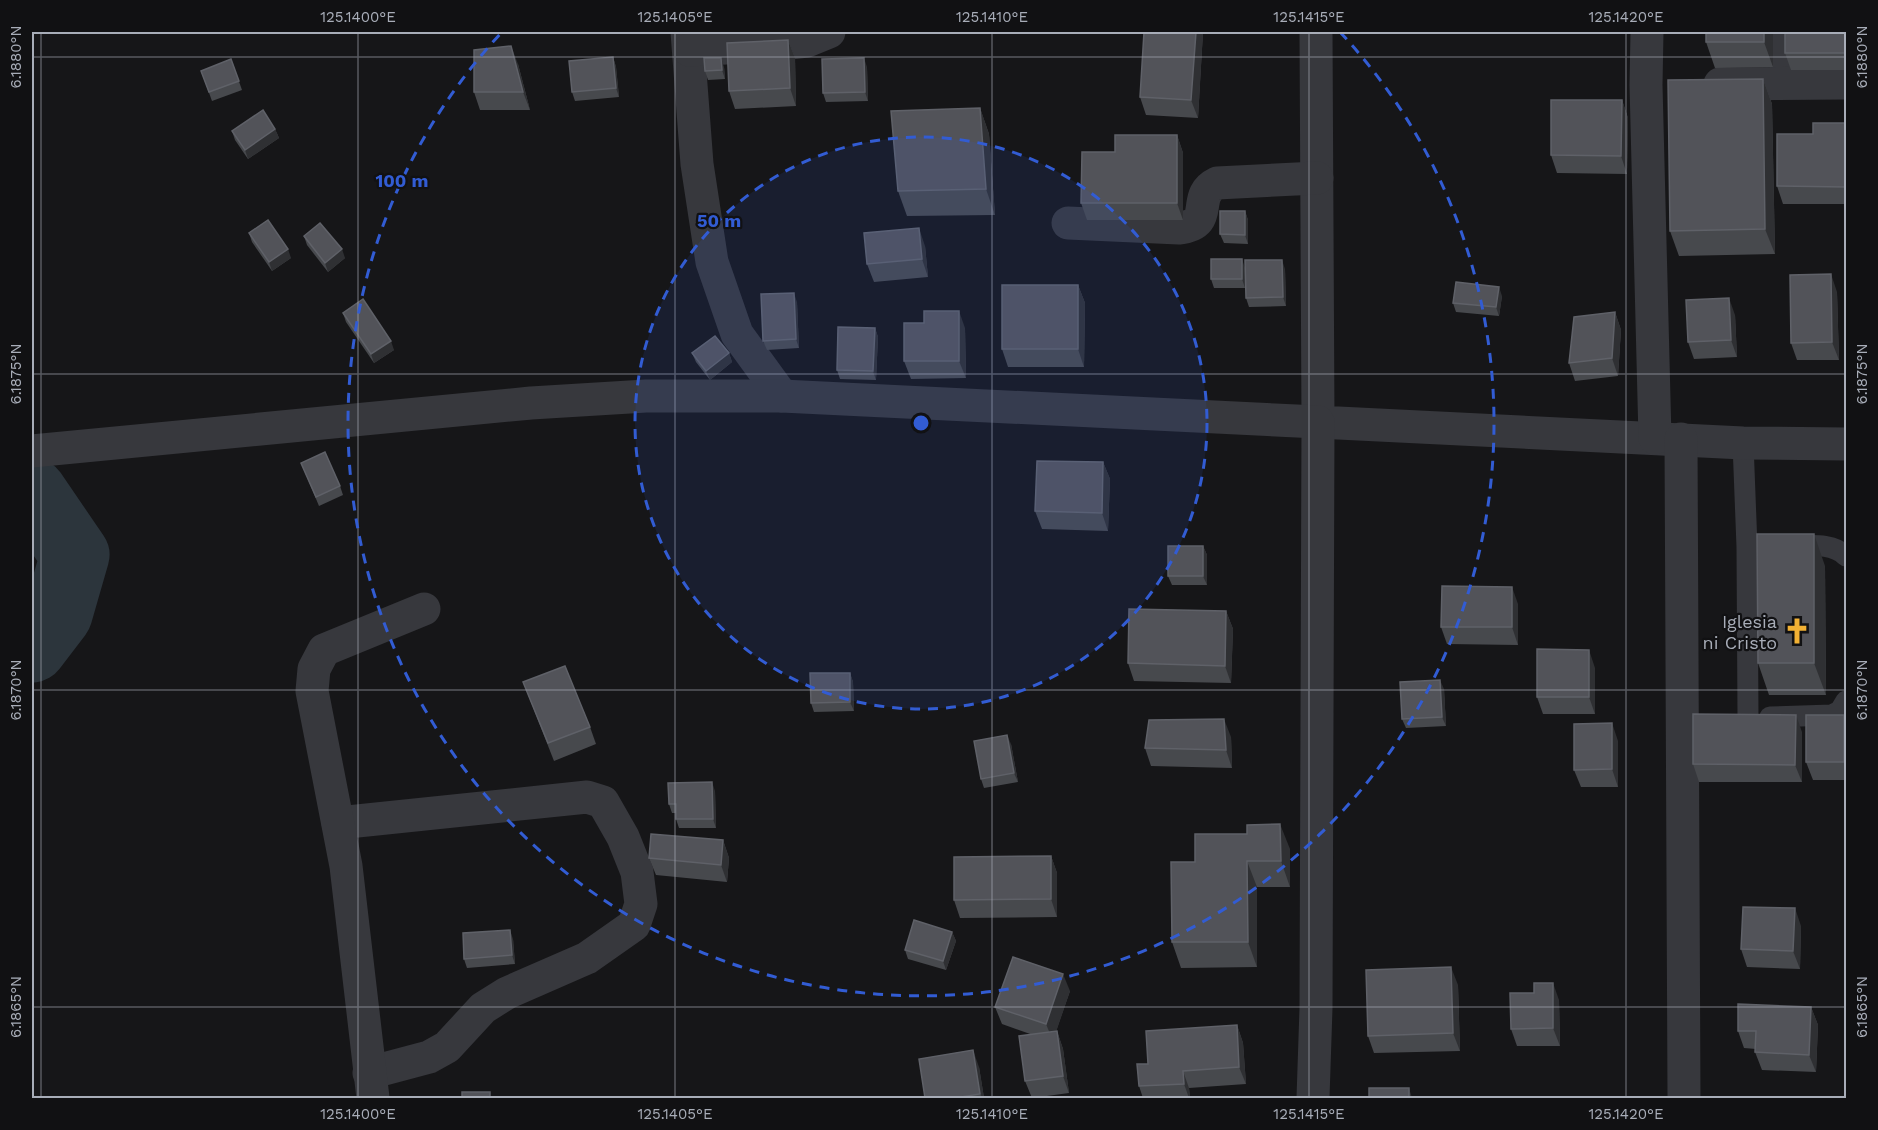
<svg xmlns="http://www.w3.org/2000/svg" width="1878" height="1130" font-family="'Work Sans',sans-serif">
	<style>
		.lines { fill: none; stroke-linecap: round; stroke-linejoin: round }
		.river { stroke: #2c353c; stroke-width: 69 }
		.service { stroke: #37383d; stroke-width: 21 }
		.minor { stroke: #37383d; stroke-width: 33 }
		.tertiary { stroke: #37383d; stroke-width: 33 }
		.wall { fill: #47494d }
		.shaded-wall { fill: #2f3033 }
		.building { fill: #525359; stroke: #5f6168; stroke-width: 1.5 }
		.ticks { fill: none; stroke: #a8adb8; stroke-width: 1.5; stroke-opacity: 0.45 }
		.ring { fill: none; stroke: #325cd3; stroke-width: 3; stroke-dasharray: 10 8 }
		.labels { text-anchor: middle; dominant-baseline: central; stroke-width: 4.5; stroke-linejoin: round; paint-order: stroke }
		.poi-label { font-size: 18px; fill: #a8adb8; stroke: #111113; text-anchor: end }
		.centre { fill: #325cd3; stroke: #111113; stroke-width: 3 }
		.ring-label { font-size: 18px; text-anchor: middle; font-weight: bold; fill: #325cd3; stroke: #111113; stroke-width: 4.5; stroke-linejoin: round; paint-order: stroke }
		.neatline { fill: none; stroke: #a8adb8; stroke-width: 2 }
		.ticks-label { font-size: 15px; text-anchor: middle; fill: #a8adb8 }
	</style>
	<rect width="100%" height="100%" fill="#161618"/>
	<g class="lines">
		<path class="river" d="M32 492 75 555 58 614 32 648"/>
		<g class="service">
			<path d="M1780 84 1781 32"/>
			<path d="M1743 443 1747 547 1748 718"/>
			<path d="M1790 546C1809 546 1832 542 1846 556"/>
			<path d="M1770 717 1832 715 1840 711 1846 701"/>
		</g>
		<g class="minor">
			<path d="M687 32 697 164 712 262 737 334 782 396"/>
			<path d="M1316 32 1318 422 1743 443 1846 444"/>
			<path d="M1647 32 1646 85 1655 438"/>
			<path d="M689 50 765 46 807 41 829 32"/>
			<path d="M1720 84 1846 83"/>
			<path d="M1068 223 1179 228C1217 224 1190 196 1217 183L1317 178"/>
			<path d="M1681 439 1684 1098"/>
			<path d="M338 823 587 797 603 802 623 837 637 872 641 904 634 925 587 958 507 993 483 1008 447 1047 429 1057 369 1073"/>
			<path d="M373 1098 346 866 312 691 314 669 324 650 424 609"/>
		</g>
		<path class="tertiary" d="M32 451 531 403 646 396H782L1318 422 1316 1008 1313 1098"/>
	</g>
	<g class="wall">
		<path d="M1203 32 1198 118 1146 115 1140 97Z"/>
		<path d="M1706 32H1773V67L1715 68 1706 42Z"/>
		<path d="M1846 32V70H1791L1785 53Z"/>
		<path d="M788 40 795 58 796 106 735 109 729 91Z"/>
		<path d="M613 57 616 67 619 97 575 101 572 92Z"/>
		<path d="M231 59 242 90 212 101 201 71Z"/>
		<path d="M518 64 530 110H480L474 92Z"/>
		<path d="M724 67 725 79 708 80 705 71Z"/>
		<path d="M867 67 868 101 826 102 823 93Z"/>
		<path d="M1763 79 1772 104 1775 254 1679 256 1670 231Z"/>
		<path d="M1622 100 1628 118 1627 174 1557 173 1551 155Z"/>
		<path d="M980 108 989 134 995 215 907 216 898 191Z"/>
		<path d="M1846 123V204H1783L1777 186Z"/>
		<path d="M275 129 279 138 248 159 235 140 232 131Z"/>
		<path d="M1177 135 1183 153V220H1087L1081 203 1115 152Z"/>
		<path d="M1245 211 1248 220V244L1224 243 1220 234Z"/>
		<path d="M249 233 291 258 272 271 252 242Z"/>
		<path d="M304 236 345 258 328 272 307 245Z"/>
		<path d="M925 246 928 277 874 282 867 264Z"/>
		<path d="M1245 268V288H1214L1211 279Z"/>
		<path d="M1285 269 1286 306 1249 307 1246 298Z"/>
		<path d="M1078 285 1085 303 1084 367H1008L1002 349Z"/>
		<path d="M1837 292 1839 360H1797L1791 343Z"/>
		<path d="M1502 296 1499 316 1456 312 1453 303Z"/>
		<path d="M797 302 799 348 767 350 763 341Z"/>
		<path d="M1615 312 1621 330 1618 376 1575 381 1569 363Z"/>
		<path d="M343 313 394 350 374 363 346 322Z"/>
		<path d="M1735 315 1737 357 1694 359 1688 342Z"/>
		<path d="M875 328 878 337 876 380 840 379 837 370Z"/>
		<path d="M965 328 966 378 911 379 904 361Z"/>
		<path d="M692 353H729L732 362 710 380 696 362Z"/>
		<path d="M1103 462 1110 479 1108 531 1042 529 1035 511Z"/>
		<path d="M301 463 340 486 343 495 319 506Z"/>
		<path d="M1203 546 1207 555V585H1172L1168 576Z"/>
		<path d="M1825 566 1826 695H1769L1758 663Z"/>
		<path d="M1518 604V645L1447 644 1441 627Z"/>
		<path d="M1226 611 1233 629 1231 683 1134 681 1128 663Z"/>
		<path d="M1595 668V714H1543L1537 697Z"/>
		<path d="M850 673 853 682 854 711 814 712 811 703Z"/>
		<path d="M523 682 590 727 596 744 554 761Z"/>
		<path d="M1444 689 1446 726 1406 728 1402 719Z"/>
		<path d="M1846 721V780H1813L1806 762Z"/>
		<path d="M1802 732V782H1699L1693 764Z"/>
		<path d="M1231 737 1232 768 1151 766 1145 748Z"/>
		<path d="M1618 741V787H1581L1574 770Z"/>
		<path d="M1011 744 1018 782 984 788 981 779Z"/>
		<path d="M715 791 716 828H679L676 819V813H672L669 804Z"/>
		<path d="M723 840 729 858 727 882 656 875 649 858Z"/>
		<path d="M1290 849V887H1257V967L1181 968 1172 942 1195 862Z"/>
		<path d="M1051 856 1057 873V917L960 918 954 900Z"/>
		<path d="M1801 926 1800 969 1747 967 1741 949Z"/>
		<path d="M952 932 956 941 946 970 908 959 905 950Z"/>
		<path d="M513 939 515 964 467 968 464 959Z"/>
		<path d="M1458 985 1460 1051 1374 1053 1368 1036Z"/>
		<path d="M1070 991 1056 1031H1057L1063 1049 1069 1093 1032 1098 1025 1081 1033 1035 1002 1024 995 1007Z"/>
		<path d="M1534 993 1559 1000 1560 1046H1517L1511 1029Z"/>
		<path d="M1811 1007 1818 1025 1816 1072 1762 1070 1755 1052 1756 1049 1744 1048 1738 1031Z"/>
		<path d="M1237 1025 1243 1043 1246 1084 1189 1088 1190 1098H1143L1139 1086 1148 1064Z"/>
		<path d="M979 1067 984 1098H925Z"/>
	</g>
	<g class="shaded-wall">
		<path d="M1196 32H1203L1198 118 1191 100Z"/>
		<path d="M1764 32H1773V67L1764 42Z"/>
		<path d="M788 40 795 58 796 106 790 88Z"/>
		<path d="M511 46 518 64 530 110 523 92Z"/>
		<path d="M613 57 616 67 619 97 616 88Z"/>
		<path d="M721 58 724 67 725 79 722 70Z"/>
		<path d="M864 58 867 67 868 101 865 92Z"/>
		<path d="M1763 79 1772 104 1775 254 1765 229Z"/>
		<path d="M1622 100 1628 118 1627 174 1621 156Z"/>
		<path d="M980 108 989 134 995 215 986 189Z"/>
		<path d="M275 129 279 138 248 159 245 150Z"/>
		<path d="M1177 135 1183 153V220L1177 203Z"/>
		<path d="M1245 211 1248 220V244L1245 235Z"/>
		<path d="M919 228 925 246 928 277 922 259Z"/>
		<path d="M288 249 291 258 272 271 269 262Z"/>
		<path d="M342 249 345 258 328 272 325 263Z"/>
		<path d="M1242 259 1245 268V288L1242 279Z"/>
		<path d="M1282 260 1285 269 1286 306 1283 297Z"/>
		<path d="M1831 274 1837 292 1839 360 1832 342Z"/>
		<path d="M1078 285 1085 303 1084 367 1078 349Z"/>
		<path d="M1499 287 1502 296 1499 316 1496 307Z"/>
		<path d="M794 293 797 302 799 348 796 339Z"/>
		<path d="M1729 298 1735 315 1737 357 1731 340Z"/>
		<path d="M959 311 965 328 966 378 959 361Z"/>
		<path d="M1615 312 1621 330 1618 376 1612 358Z"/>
		<path d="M875 328 878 337 876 380 873 371Z"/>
		<path d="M391 341 394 350 374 363 371 354Z"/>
		<path d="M729 353 732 362 710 380 706 371Z"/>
		<path d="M1103 462 1110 479 1108 531 1102 513Z"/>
		<path d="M1814 534 1825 566 1826 695 1814 663Z"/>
		<path d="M1203 546 1207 555V585L1203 576Z"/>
		<path d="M1512 587 1518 604V645L1512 627Z"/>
		<path d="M1226 611 1233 629 1231 683 1225 666Z"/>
		<path d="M1589 650 1595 668V714L1589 697Z"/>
		<path d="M850 673 853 682 854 711 850 702Z"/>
		<path d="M1440 680 1444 689 1446 726 1442 717Z"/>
		<path d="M1796 715 1802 732V782L1795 765Z"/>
		<path d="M1844 715 1846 721V768L1844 762Z"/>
		<path d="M1224 719 1231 737 1232 768 1226 750Z"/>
		<path d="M1612 723 1618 741V787L1612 769Z"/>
		<path d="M1007 735 1011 744 1018 782 1014 773Z"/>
		<path d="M712 782 715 791 716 828 713 819Z"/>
		<path d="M1280 824 1290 849V887L1281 861Z"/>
		<path d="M723 840 729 858 727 882 721 865Z"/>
		<path d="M1051 856 1057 873V917L1051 899Z"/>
		<path d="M1247 861 1257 887V967L1248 942Z"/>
		<path d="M1795 908 1801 926 1800 969 1793 951Z"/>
		<path d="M510 930 513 939 515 964 512 955Z"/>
		<path d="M952 932 956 941 946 970 943 961Z"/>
		<path d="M1451 967 1458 985 1460 1051 1453 1033Z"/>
		<path d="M1063 974 1070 991 1053 1041 1046 1024Z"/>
		<path d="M1553 983 1559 1000 1560 1046 1553 1028Z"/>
		<path d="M1811 1007 1818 1025 1816 1072 1809 1055Z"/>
		<path d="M1237 1025 1243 1043 1246 1084 1239 1067Z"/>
		<path d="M1057 1031 1063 1049 1069 1093 1063 1076Z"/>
		<path d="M973 1050 979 1067 984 1098H982L980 1094Z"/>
		<path d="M1183 1071 1189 1088 1190 1098H1189L1184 1084Z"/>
		<path d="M1409 1088 1412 1098H1409Z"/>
	</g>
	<g class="building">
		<path d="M1144 32H1196L1191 100 1140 97Z"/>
		<rect x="1706" y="32" width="58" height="10"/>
		<rect x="1785" y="32" width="61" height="21"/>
		<path d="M788 40 790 88 729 91 727 43Z"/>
		<path d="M511 46 523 92H474V50Z"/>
		<path d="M613 57 616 88 572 92 569 61Z"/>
		<path d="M704 58H721L722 70 705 71Z"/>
		<path d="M864 58 865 92 823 93 822 59Z"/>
		<path d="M231 59 239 81 209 92 201 71Z"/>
		<path d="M1763 79 1765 229 1670 231 1668 80Z"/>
		<path d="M1551 100H1622L1621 156 1551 155Z"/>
		<path d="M980 108 986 189 898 191 891 111Z"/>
		<path d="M263 110 275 129 245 150 232 131Z"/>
		<path d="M1813 123H1846V187L1777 186V134H1813Z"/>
		<path d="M1115 135H1177V203H1081L1082 152H1115Z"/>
		<path d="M1220 211H1245V235L1220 234Z"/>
		<path d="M268 220 288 249 269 262 249 233Z"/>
		<path d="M320 223 342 249 325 263 304 236Z"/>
		<path d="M919 228 922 259 867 264 864 233Z"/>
		<rect x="1211" y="259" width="31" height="20"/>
		<path d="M1245 260H1282L1283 297 1246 298Z"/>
		<path d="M1831 274 1832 342 1791 343 1790 275Z"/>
		<path d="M1456 282 1499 287 1496 307 1453 303Z"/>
		<rect x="1002" y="285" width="76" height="64"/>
		<path d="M794 293 796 339 763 341 761 294Z"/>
		<path d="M1729 298 1731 340 1688 342 1686 300Z"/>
		<path d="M363 299 391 341 371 354 343 313Z"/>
		<path d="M924 311H959V361H904V323H924Z"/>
		<path d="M1615 312 1612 358 1569 363 1574 317Z"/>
		<path d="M838 327 875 328 873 371 837 370Z"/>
		<path d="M715 336 729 353 706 371 692 353Z"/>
		<path d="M325 452 340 486 316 497 301 463Z"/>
		<path d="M1037 461 1103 462 1102 513 1035 511Z"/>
		<path d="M1757 534H1814V663H1758Z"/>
		<rect x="1168" y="546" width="35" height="30"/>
		<path d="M1442 586 1512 587V627H1441Z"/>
		<path d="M1129 609 1226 611 1225 666 1128 663Z"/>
		<path d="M1537 649 1589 650V697H1537Z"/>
		<path d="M565 666 590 727 548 743 523 682Z"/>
		<path d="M810 673H850V702L811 703Z"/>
		<path d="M1440 680 1442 717 1402 719 1400 682Z"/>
		<path d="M1693 714 1796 715 1795 765 1693 764Z"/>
		<rect x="1806" y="715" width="38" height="47"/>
		<path d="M1224 719 1226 750 1145 748 1149 720Z"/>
		<path d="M1612 723V769L1574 770V724Z"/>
		<path d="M1007 735 1014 773 981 779 974 741Z"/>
		<path d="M712 782 713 819H676V804H669L668 783Z"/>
		<path d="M1280 824 1281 861H1247L1248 942H1172L1171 862H1195V834H1247V825Z"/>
		<path d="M651 834 723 840 721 865 649 858Z"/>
		<path d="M1051 856V899L954 900V857Z"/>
		<path d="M1743 907 1795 908 1793 951 1741 949Z"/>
		<path d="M914 920 952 932 943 961 905 950Z"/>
		<path d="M510 930 512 955 464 959 463 933Z"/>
		<path d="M1013 957 1063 974 1046 1024 995 1007Z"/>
		<path d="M1451 967 1453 1033 1368 1036 1366 970Z"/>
		<path d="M1534 983H1553V1028L1511 1029 1510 993H1534Z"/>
		<path d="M1738 1004 1811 1007 1809 1055 1755 1052 1756 1031H1738Z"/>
		<path d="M1237 1025 1239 1067 1183 1071 1184 1084 1139 1086 1137 1064H1148L1146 1031Z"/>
		<path d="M1057 1031 1063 1076 1025 1081 1019 1036Z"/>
		<path d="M973 1050 980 1094 955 1098H925L919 1059Z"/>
		<rect x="1369" y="1088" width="40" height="10"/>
		<rect x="462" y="1092" width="28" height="6"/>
	</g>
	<path class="ticks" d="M41 32V1098M358 32V1098M675 32V1098M992 32V1098M1309 32V1098M1626 32V1098M32 57H1846M32 374H1846M32 690H1846M32 1007H1846"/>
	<circle cx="921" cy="423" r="286" fill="#325cd3" fill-opacity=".12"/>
	<g class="ring">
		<circle cx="921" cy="423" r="286"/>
		<path d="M1340 32A573 573 0 1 1 502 32"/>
	</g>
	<defs>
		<g id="church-bare" transform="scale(2.07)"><path d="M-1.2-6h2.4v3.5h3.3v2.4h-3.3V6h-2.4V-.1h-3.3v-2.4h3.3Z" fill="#f2b134" stroke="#111113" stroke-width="2.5" paint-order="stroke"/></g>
	</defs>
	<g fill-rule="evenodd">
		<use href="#church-bare" x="1797" y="631"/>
	</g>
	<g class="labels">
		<g class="poi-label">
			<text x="1777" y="621">Iglesia<tspan x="1777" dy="21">ni Cristo</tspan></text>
		</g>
	</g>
	<circle cx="921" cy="423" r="9" class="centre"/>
	<g class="ring-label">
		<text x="402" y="187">100 m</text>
		<text x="719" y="227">50 m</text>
	</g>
	<rect width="1878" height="1130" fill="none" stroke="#111113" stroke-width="66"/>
	<rect x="33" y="33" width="1812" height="1064" class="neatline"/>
	<g class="ticks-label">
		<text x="358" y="22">125.1400°E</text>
		<text x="675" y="22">125.1405°E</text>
		<text x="992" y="22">125.1410°E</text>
		<text x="1309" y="22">125.1415°E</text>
		<text x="1626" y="22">125.1420°E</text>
		<text transform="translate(16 57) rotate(-90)" y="5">6.1880°N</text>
		<text transform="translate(1862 57) rotate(-90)" y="5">6.1880°N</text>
		<text transform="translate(16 374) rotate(-90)" y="5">6.1875°N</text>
		<text transform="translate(1862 374) rotate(-90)" y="5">6.1875°N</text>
		<text transform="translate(16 690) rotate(-90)" y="5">6.1870°N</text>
		<text transform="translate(1862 690) rotate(-90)" y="5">6.1870°N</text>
		<text transform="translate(16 1007) rotate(-90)" y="5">6.1865°N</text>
		<text transform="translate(1862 1007) rotate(-90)" y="5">6.1865°N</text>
		<text x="358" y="1119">125.1400°E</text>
		<text x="675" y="1119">125.1405°E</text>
		<text x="992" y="1119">125.1410°E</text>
		<text x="1309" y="1119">125.1415°E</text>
		<text x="1626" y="1119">125.1420°E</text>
	</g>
</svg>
